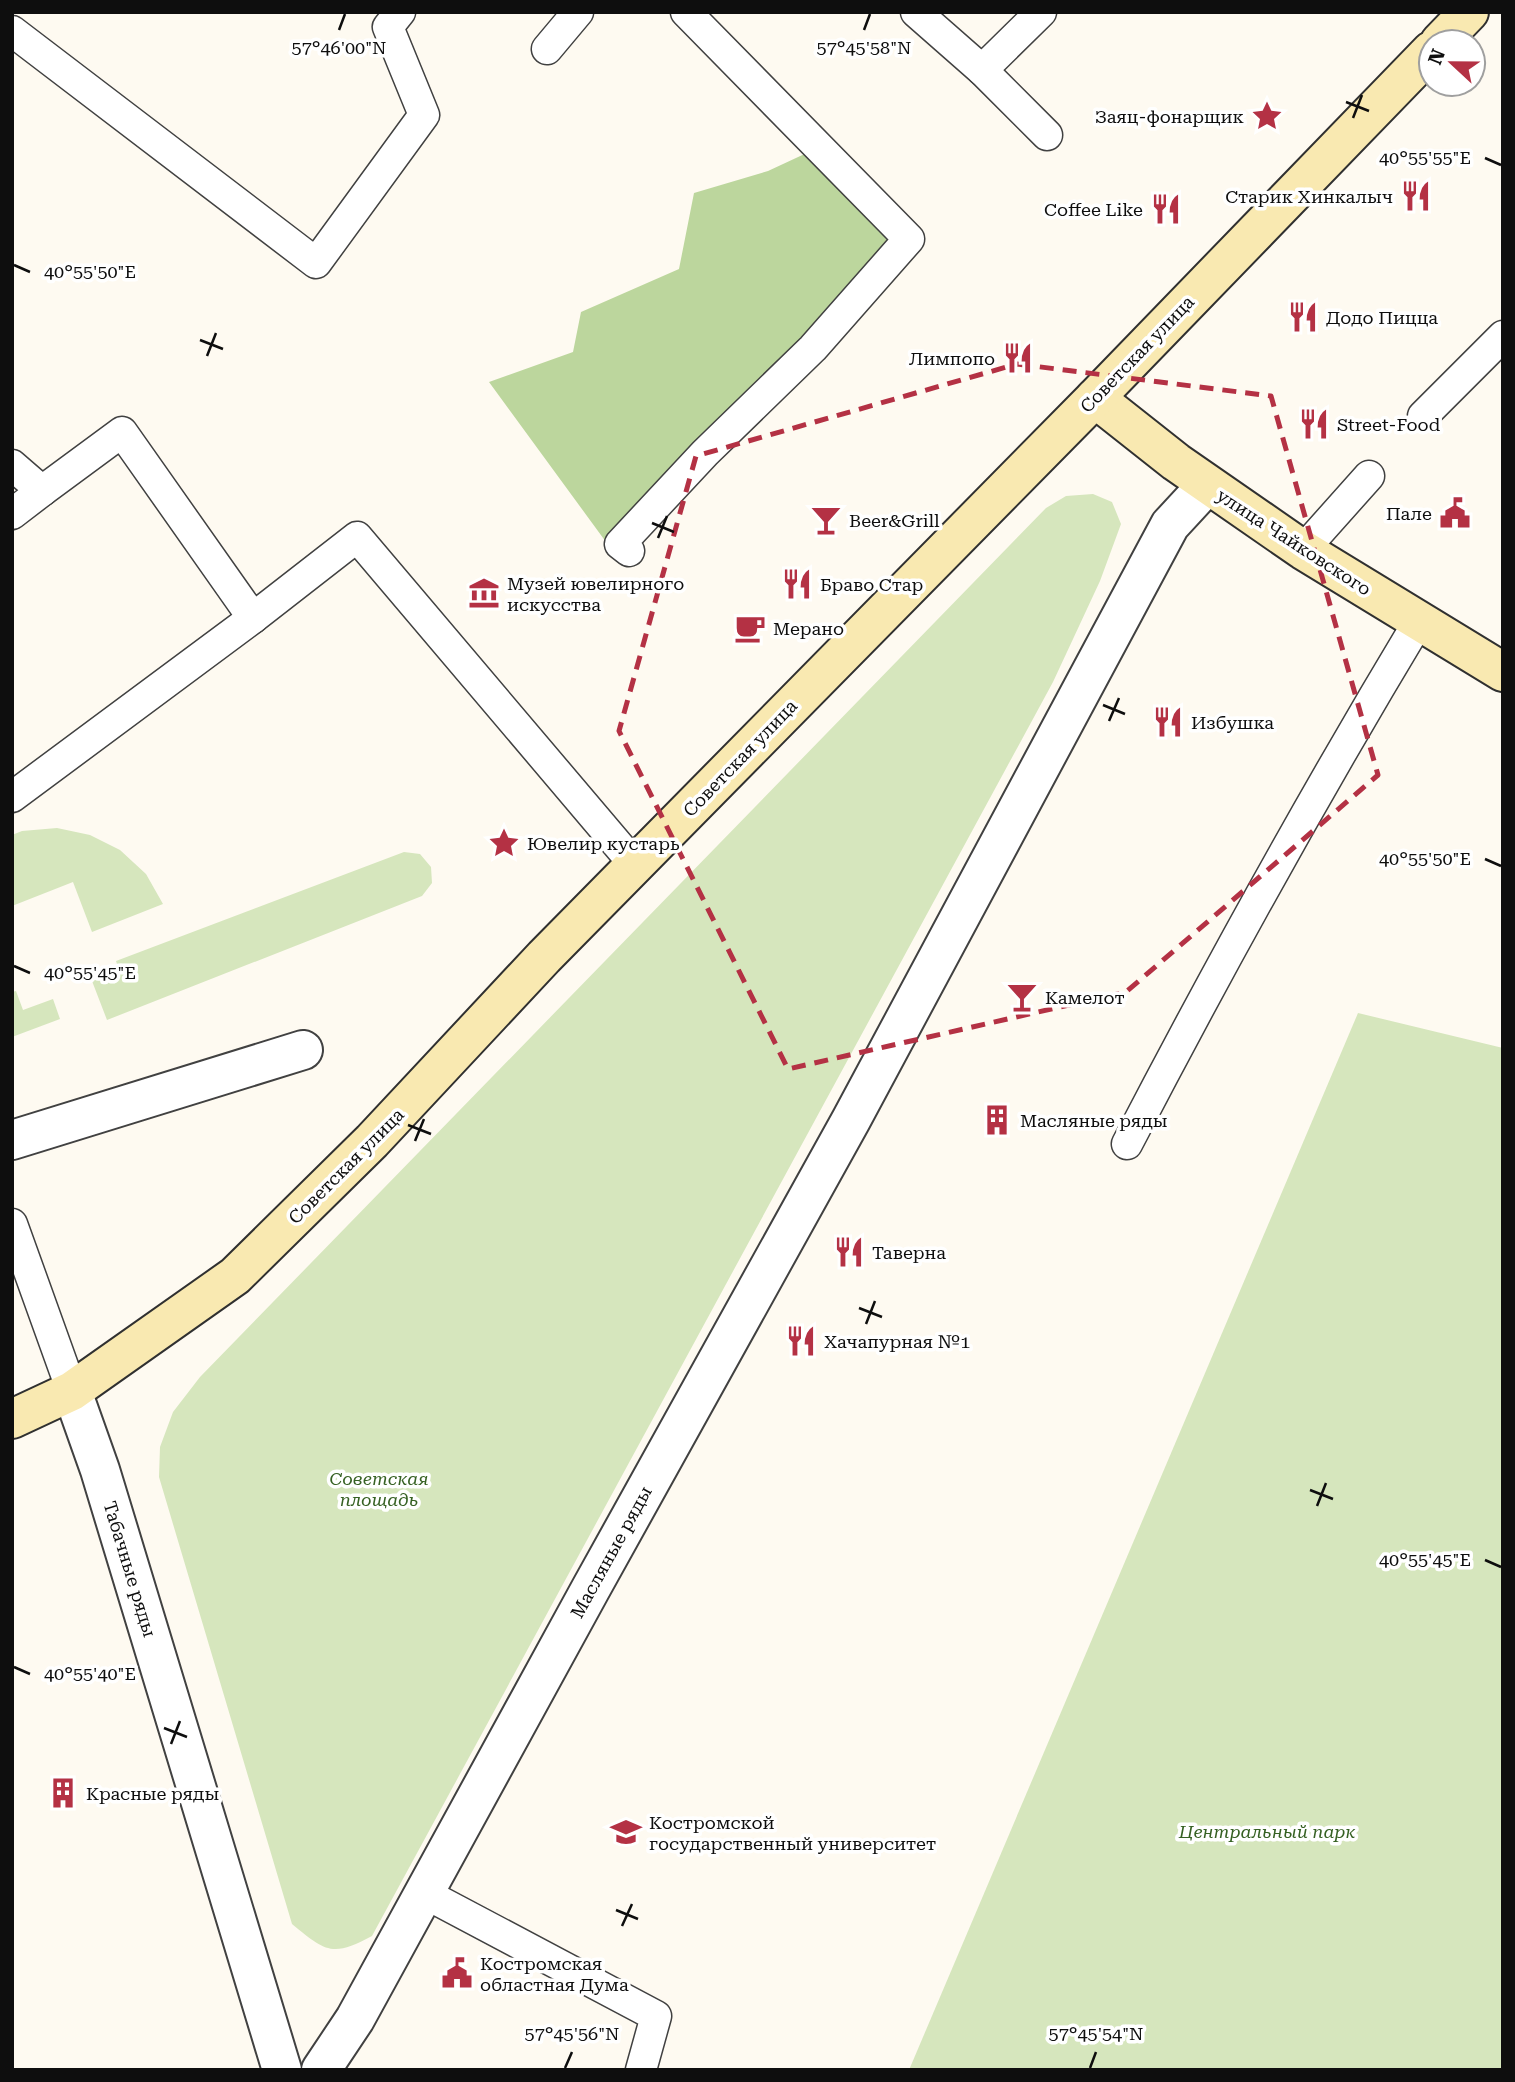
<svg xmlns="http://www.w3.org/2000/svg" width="1515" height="2082" font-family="'Roboto Serif',serif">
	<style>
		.green { fill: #d6e6bd }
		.forest { fill: #bcd69d }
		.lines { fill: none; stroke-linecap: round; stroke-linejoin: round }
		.lane-casing { stroke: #414141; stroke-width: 33 }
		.street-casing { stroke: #414141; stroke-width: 42 }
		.secondary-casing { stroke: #303030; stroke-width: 42 }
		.lane { stroke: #fff; stroke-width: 30 }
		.street { stroke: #fff; stroke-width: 38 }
		.secondary { stroke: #f9e9b1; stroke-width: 38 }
		.marked { fill: none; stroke: #b43144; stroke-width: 5; stroke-dasharray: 14 9; stroke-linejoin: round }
		.ticks { fill: none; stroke: #0e0e0e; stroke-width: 2.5 }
		.labels { text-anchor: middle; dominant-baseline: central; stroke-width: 7; stroke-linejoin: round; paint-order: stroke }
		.poi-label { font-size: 18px; fill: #0e0e0e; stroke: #fff; text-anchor: start }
		.street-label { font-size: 18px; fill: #0e0e0e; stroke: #fff }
		.park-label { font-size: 18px; font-style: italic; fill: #366123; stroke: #fff }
		.ticks-label { font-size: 18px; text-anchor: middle; fill: #0e0e0e; stroke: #fff; stroke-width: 7; stroke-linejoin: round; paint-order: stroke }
	</style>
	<rect width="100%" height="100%" fill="#fefaf1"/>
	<g class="green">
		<path d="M1093 494 1112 502 1121 524 1100 581 1053 682 372 1936C332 1958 325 1951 292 1924L159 1477 160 1447 173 1412 200 1377 1046 508 1066 496Z"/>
		<path d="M57 828 90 835 120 850 146 874 163 904 92 932 73 882 12 906V835L22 831Z"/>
		<path d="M404 852 420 854 431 867 432 883 422 896 107 1020 92 981 119 970 116 961Z"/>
		<path d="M16 991 23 1010 53 999 60 1019 12 1037V992Z"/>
		<path d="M1358 1013 1503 1048V2070H909Z"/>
	</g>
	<path class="forest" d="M811 151 904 243 606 542 489 382 573 352 581 312 679 269 694 193 768 171Z"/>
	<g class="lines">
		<g class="lane-casing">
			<g id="lane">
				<path d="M916 12 982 70 1041 12"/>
				<path d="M12 31 316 263 424 115 388 27 400 12"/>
				<path d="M547 49 578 12"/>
				<path d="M982 70 1047 135"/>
				<path d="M1423 416 1503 336"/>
				<path d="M12 465 42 491 122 432 253 618 357 537 635 865"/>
				<path d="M12 514 42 491"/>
				<path d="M1303 550 1369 476"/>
				<path d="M629 551 620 544 705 453 813 348 909 239 686 12"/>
				<path d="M12 797 253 618"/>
				<path d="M1127 1144C1219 967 1316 792 1419 621"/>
				<path d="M12 1224 72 1391"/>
				<path d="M424 1893 656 2016 641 2070"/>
			</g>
		</g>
		<g class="street-casing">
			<g id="street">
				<path d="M12 1140 303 1050"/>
				<path d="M72 1391 100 1470 282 2070"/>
				<path d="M321 2070 355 2019 590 1590 851 1120 1170 525 1207 485"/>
			</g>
		</g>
		<g class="secondary-casing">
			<g id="secondary">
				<path d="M1440 42 1469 12"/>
				<path d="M1095 398 1176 462 1303 550 1503 672"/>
				<path d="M12 1419 72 1391 235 1276 372 1141 544 957 1095 398 1431 51"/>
			</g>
		</g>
		<use href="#lane" class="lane"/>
		<use href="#street" class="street"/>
		<use href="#secondary" class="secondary"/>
	</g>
	<path class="marked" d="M1017 364 1271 396 1378 775 1126 992 788 1069 619 731 696 456Z"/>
	<path class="ticks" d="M339 30 345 14M864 30 870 14M1346 102 1369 111M1353 118 1362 95M1485 158 1501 165M14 265 30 272M200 340 223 349M207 356 216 333M652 523 674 532M658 538 667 516M1103 705 1125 714M1109 721 1119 698M1485 859 1501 866M14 966 30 973M408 1125 431 1134M415 1141 424 1119M859 1308 882 1317M866 1324 875 1301M1310 1490 1333 1499M1317 1506 1326 1483M1485 1560 1501 1567M14 1667 30 1674M164 1728 187 1737M171 1744 180 1721M616 1910 638 1919M622 1926 632 1904M565 2068 572 2052M1090 2068 1096 2052"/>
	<defs>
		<g id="sight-bare" transform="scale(2.415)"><path d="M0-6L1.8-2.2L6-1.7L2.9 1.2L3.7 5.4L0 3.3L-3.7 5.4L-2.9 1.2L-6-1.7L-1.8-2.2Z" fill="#b43144" stroke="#fff" stroke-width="2.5" paint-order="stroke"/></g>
		<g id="restaurant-bare" transform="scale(2.415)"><path d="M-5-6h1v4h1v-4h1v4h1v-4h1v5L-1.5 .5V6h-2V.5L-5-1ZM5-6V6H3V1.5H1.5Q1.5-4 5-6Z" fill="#b43144" stroke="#fff" stroke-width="2.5" paint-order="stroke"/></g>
		<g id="civic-bare" transform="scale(2.415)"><path d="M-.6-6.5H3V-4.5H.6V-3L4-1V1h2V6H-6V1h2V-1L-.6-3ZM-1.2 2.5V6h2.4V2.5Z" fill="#b43144" stroke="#fff" stroke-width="2.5" paint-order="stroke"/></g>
		<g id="bar-bare" transform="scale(2.415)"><path d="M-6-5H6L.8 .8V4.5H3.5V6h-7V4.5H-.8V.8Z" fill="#b43144" stroke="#fff" stroke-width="2.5" paint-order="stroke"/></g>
		<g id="museum-bare" transform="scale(2.415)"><path d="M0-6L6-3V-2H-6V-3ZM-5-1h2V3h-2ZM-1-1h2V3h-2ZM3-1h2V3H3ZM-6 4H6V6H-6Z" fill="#b43144" stroke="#fff" stroke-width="2.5" paint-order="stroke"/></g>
		<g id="cafe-bare" transform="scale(2.415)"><path d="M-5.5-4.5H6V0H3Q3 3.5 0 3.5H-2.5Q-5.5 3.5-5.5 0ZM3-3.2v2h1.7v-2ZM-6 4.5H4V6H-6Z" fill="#b43144" stroke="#fff" stroke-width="2.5" paint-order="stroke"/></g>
		<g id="building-bare" transform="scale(2.415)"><path d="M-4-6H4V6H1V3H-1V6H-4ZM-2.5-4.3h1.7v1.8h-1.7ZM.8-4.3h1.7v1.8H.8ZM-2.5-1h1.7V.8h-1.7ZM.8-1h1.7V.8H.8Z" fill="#b43144" stroke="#fff" stroke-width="2.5" paint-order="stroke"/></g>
		<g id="university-bare" transform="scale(2.415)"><path d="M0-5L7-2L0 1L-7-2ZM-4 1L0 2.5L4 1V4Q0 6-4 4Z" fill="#b43144" stroke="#fff" stroke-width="2.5" paint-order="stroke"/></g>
	</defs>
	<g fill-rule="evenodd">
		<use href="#sight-bare" x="1267" y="116"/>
		<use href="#restaurant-bare" x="1416" y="196"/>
		<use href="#restaurant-bare" x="1166" y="209"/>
		<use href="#restaurant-bare" x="1303" y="317"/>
		<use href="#restaurant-bare" x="1018" y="358"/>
		<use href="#restaurant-bare" x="1314" y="424"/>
		<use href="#civic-bare" x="1455" y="513"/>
		<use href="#bar-bare" x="826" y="520"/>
		<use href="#restaurant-bare" x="797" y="584"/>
		<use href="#museum-bare" x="484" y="593"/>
		<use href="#cafe-bare" x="750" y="628"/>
		<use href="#restaurant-bare" x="1168" y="722"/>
		<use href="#sight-bare" x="504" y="843"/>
		<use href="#bar-bare" x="1022" y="997"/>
		<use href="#building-bare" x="997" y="1120"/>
		<use href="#restaurant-bare" x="849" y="1252"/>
		<use href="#restaurant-bare" x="801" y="1341"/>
		<use href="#building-bare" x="63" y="1793"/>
		<use href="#university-bare" x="626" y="1832"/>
		<use href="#civic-bare" x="457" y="1973"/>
	</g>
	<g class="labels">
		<g class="poi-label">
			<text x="1244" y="116" text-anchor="end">Заяц-фонарщик</text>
			<text x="1393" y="196" text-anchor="end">Старик Хинкалыч</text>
			<text x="1143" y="209" text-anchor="end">Coffee Like</text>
			<text x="1326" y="317">Додо Пицца</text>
			<text x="995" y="358" text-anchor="end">Лимпопо</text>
			<text x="1337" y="424">Street-Food</text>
			<text x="1432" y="513" text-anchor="end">Пале</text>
			<text x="849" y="520">Beer&amp;Grill</text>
			<text x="507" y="583">Музей ювелирного<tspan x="507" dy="21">искусства</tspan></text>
			<text x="820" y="584">Браво Стар</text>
			<text x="773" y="628">Мерано</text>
			<text x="1191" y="722">Избушка</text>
			<text x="527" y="843">Ювелир кустарь</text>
			<text x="1045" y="997">Камелот</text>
			<text x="1020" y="1120">Масляные ряды</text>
			<text x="872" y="1252">Таверна</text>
			<text x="824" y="1341">Хачапурная №1</text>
			<text x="86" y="1793">Красные ряды</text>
			<text x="649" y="1822">Костромской<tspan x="649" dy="21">государственный университет</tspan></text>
			<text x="480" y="1963">Костромская<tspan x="480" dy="21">областная Дума</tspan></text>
		</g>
		<g class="street-label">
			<text transform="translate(1137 354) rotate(-46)">Советская улица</text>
			<text transform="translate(1294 542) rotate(33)">улица Чайковского</text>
			<text transform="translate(740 758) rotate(-46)">Советская улица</text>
			<text transform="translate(346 1166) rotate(-45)">Советская улица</text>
			<text transform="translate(611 1552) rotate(-61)">Масляные ряды</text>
			<text transform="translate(130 1569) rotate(73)">Табачные ряды</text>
		</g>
		<g class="park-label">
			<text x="379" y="1478">Советская<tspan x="379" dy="21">площадь</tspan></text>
			<text x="1267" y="1831">Центральный парк</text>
		</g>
	</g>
	<g class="ticks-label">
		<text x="339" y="54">57°46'00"N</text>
		<text x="864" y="54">57°45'58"N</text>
		<text x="1425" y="164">40°55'55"E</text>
		<text x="90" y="278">40°55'50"E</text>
		<text x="1425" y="865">40°55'50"E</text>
		<text x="90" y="979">40°55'45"E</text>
		<text x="1425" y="1566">40°55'45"E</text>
		<text x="90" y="1680">40°55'40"E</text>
		<text x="572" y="2040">57°45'56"N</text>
		<text x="1096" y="2040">57°45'54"N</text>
	</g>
	<rect width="1515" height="2082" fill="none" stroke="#0e0e0e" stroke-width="28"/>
	<g transform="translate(1452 63) rotate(292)"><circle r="33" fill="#ffffff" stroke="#9f9f9f" stroke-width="2"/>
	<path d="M0-5L12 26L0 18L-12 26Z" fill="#b43144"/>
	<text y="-10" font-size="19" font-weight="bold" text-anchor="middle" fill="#0e0e0e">N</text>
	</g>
</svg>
